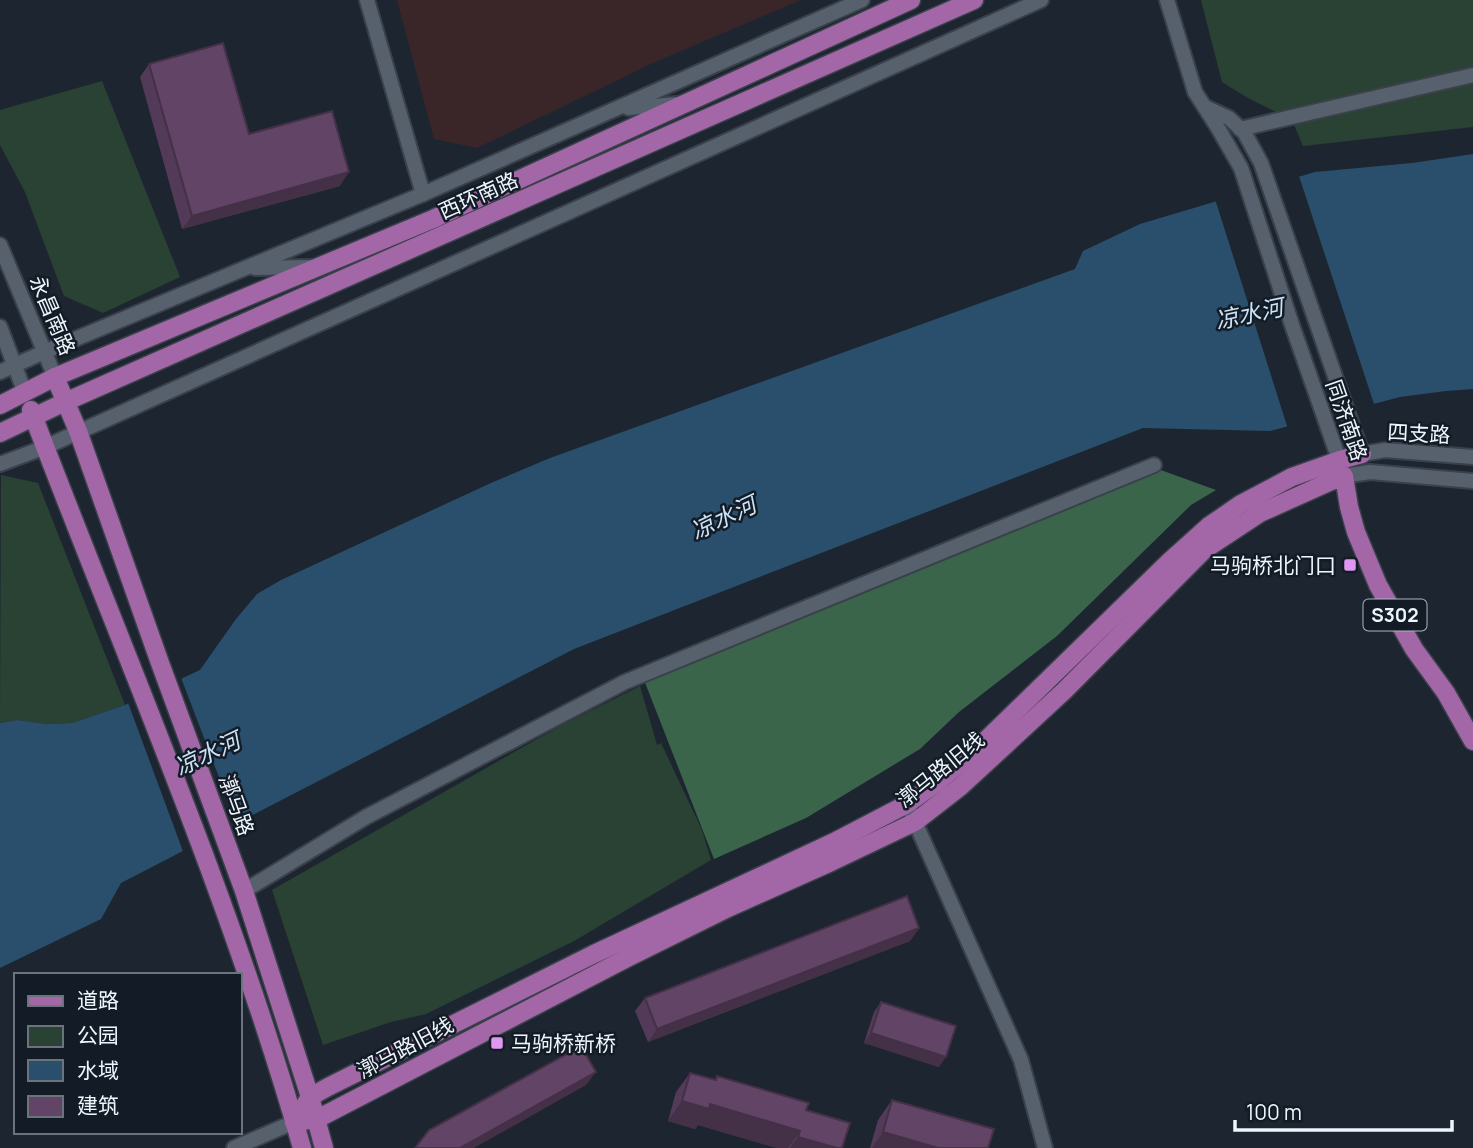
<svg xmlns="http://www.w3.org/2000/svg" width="1473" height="1148" font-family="Manrope,'Noto Sans SC',sans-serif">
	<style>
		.industrial { fill: #3a2628 }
		.green { fill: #2a4233 }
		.forest { fill: #3a654b }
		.water { fill: #2a4f6c }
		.pier { fill: #1d2630 }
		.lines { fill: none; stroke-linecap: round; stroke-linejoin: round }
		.minor-casing { stroke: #3a414a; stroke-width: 18 }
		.major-casing { stroke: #3a414a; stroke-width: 21 }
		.minor { stroke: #57616e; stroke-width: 14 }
		.major { stroke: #a367a8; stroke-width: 18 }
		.wall { fill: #533a58 }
		.shaded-wall { fill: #443047 }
		.building { fill: #614466; stroke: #443047; stroke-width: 2 }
		.poi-dot { fill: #de98f2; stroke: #131c26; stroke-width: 2.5 }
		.labels { text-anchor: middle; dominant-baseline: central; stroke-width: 5; stroke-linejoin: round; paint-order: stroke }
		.shield { fill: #131c26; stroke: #adb4bc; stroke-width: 2 }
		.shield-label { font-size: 19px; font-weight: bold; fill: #eff5fc }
		.street-label { font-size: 21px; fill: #eff5fc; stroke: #131c26 }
		.poi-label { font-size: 21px; fill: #eff5fc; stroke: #131c26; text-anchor: end }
		.water-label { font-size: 23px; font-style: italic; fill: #cbe3f7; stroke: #131c26 }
	</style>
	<rect width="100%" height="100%" fill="#1d2630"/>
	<path class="industrial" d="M397 0H801L655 62 477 148 434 139Z"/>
	<g class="green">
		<path d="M1201 0H1473V127L1303 146 1292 120 1248 98 1222 82Z"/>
		<path d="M102 81 180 277 103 313 64 296 25 192 0 145V110Z"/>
		<path d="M1 475 38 483 125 705 72 723 46 724 18 720 0 723Z"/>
		<path d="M640 686 657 745 661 743 702 830 711 860 574 941 426 1014 391 1022 323 1045 272 890 560 726Z"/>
	</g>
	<path class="forest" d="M1158 469 1216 490 1191 505 1057 636 959 712 920 749 806 818 714 859 644 680Z"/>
	<path class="water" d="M1473 154V389L1446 391 1400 397 1270 431 1143 428 574 649 121 883 101 919 0 968V723L18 720 46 724 72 723 125 705 200 670 236 619 257 594 281 580 491 483 550 458 1075 269 1083 251 1140 224 1315 172 1412 163Z"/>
	<g class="pier">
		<path d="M1298 173 1375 407 1288 429 1215 199Z"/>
		<path d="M180 675 238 827 184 854 127 700Z"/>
	</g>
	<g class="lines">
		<g class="minor-casing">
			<g id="minor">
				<path d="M367 0 423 194"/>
				<path d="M1167 0 1195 92 1218 128 1241 168 1292 325 1342 468"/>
				<path d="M1205 107 1229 118 1244 132 1261 163 1362 454"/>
				<path d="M628 108 678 104"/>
				<path d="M1240 129 1473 75"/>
				<path d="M0 245 55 377"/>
				<path d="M255 268 312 267"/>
				<path d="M0 327 25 393"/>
				<path d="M0 372 44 352 423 194 862 0"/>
				<path d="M45 447 1041 0"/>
				<path d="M1362 454 1385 450 1473 457"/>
				<path d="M0 464 51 445"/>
				<path d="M1344 476 1370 472 1473 481"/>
				<path d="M907 804 1021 1060 1045 1148"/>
				<path d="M244 891 366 817 625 682 1154 465"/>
				<path d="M234 1148 294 1122"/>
			</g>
		</g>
		<g class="major-casing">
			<g id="major">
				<path d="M55 377 78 431 160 663 244 891 310 1097 324 1148"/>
				<path d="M0 405 55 377 433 219 911 0"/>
				<path d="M31 410C124 655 230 895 302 1148"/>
				<path d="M0 433 65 402 974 0"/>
				<path d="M294 1122 317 1119 629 957 728 908 829 863 915 822 960 787 1064 691 1204 550 1260 513 1338 478 1344 476 1349 507 1356 532 1378 585 1414 649 1446 693 1473 741"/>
				<path d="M294 1122 310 1097 328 1087 594 954 834 842 907 804 938 782 980 746 1170 561 1209 526 1241 504 1292 477 1340 460 1362 454"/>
			</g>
		</g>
		<use href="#minor" class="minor"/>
		<use href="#major" class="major"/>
	</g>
	<g class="wall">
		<path d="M149 64 249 134 340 186 182 229 140 77Z"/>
		<path d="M919 928 910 941 648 1042 635 1011 645 998Z"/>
		<path d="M881 1002 939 1067 864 1043 874 1012Z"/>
		<path d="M690 1073 714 1080 717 1076 806 1110 842 1148H777L698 1125 695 1129 668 1121 676 1092Z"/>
		<path d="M892 1100 988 1148H870L878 1120Z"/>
	</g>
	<g class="shaded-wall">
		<path d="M349 172 340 186 182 229 192 216Z"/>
		<path d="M919 928 910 941 648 1042 657 1029Z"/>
		<path d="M871 1033 946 1057 939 1067 864 1043Z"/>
		<path d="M596 1072 586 1085 474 1148H460Z"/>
		<path d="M682 1101 710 1104 800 1131 788 1148H777L698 1125 695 1129 668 1121Z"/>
		<path d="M883 1132 938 1148H872Z"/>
		<path d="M798 1137 837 1148H790Z"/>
	</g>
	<g class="building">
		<path d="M223 43 249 134 332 111 349 172 192 216 149 64Z"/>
		<path d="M907 896 919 928 657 1029 645 998Z"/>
		<path d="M881 1002 956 1026 946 1057 871 1033Z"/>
		<path d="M581 1046 596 1072 460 1148H415L429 1130Z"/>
		<path d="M690 1073 716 1080 717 1076 809 1103 806 1110 850 1123 842 1148H837L798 1137 800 1131 710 1104 709 1109 682 1101Z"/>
		<path d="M892 1100 994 1129 988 1148H938L883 1132Z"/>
	</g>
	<g class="poi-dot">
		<rect x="1343" y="558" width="14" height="14" rx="3.5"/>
		<rect x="490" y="1036" width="14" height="14" rx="3.5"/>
	</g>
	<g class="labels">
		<rect class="shield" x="1363.5" y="599.5" width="63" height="31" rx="5"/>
		<g class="shield-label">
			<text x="1395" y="615">S302</text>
		</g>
		<g class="street-label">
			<text transform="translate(478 195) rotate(-24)">西环南路</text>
			<text transform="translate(53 315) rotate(67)">永昌南路</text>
			<text transform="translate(1347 420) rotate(71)">同济南路</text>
			<text transform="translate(1419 433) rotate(3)">四支路</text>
			<text transform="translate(940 769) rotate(-39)">漷马路旧线</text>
			<text transform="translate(237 805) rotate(70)">漷马路</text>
			<text transform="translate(405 1047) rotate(-28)">漷马路旧线</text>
		</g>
		<g class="poi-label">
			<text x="1336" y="565">马驹桥北门口</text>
			<text x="511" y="1043" text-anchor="start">马驹桥新桥</text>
		</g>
		<g class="water-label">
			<text transform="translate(1249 313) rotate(-12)">凉水河</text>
			<text transform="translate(723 517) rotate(-25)">凉水河</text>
			<text transform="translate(207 753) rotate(-25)">凉水河</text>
		</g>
	</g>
	<rect x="14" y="973" width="228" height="161" fill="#131c26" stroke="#6b737c" stroke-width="2"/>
	<rect x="28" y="996" width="35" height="10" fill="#a367a8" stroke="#6b737c" stroke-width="2"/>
	<text x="77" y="1008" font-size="21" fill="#eff5fc">道路</text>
	<rect x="28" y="1026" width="35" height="21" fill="#2a4233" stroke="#6b737c" stroke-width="2"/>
	<text x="77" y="1043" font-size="21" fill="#eff5fc">公园</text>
	<rect x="28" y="1060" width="35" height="21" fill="#2a4f6c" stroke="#6b737c" stroke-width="2"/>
	<text x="77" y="1078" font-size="21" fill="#eff5fc">水域</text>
	<rect x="28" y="1096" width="35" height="21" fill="#614466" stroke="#6b737c" stroke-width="2"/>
	<text x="77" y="1113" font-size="21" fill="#eff5fc">建筑</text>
	<path d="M1235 1120v10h217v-10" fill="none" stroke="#eff5fc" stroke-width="3.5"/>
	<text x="1246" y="1120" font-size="21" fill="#eff5fc" stroke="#131c26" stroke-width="5" paint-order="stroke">100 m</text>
</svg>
